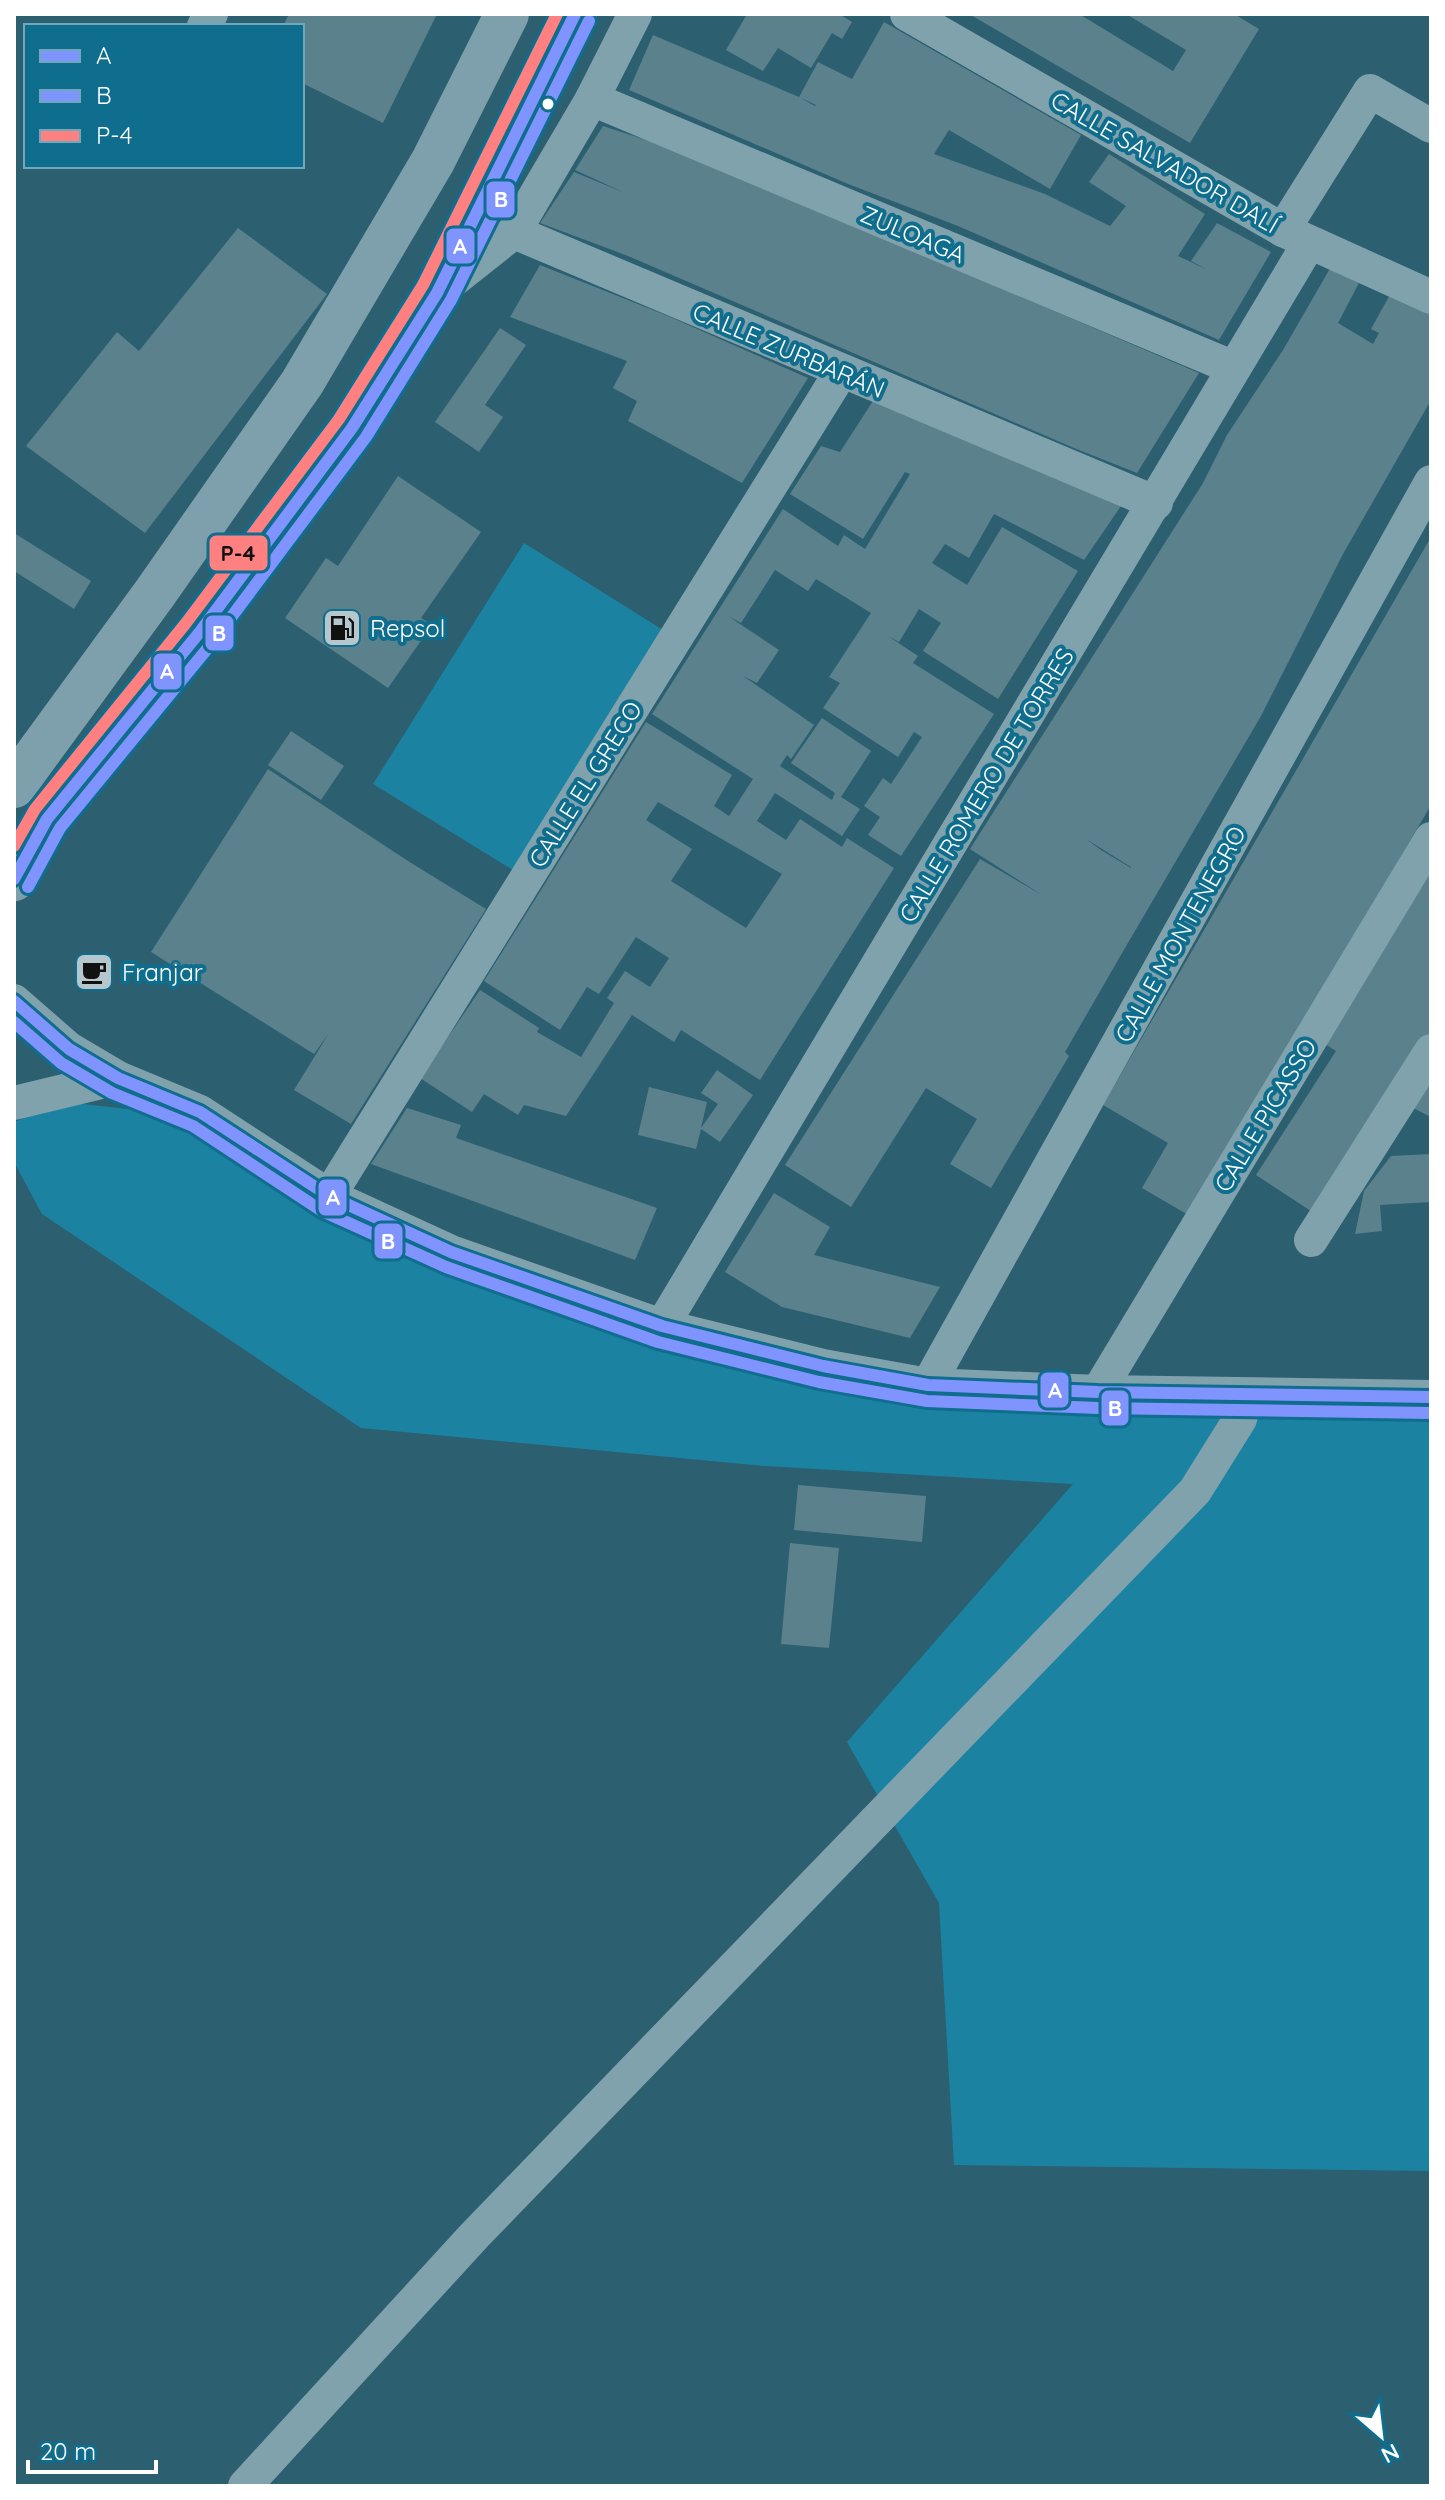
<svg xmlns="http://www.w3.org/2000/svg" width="1445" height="2500" font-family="Quicksand,sans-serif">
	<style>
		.green { fill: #1c82a2 }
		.building { fill: #5b818d; fill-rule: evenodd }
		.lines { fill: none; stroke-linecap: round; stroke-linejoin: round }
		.street { stroke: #80a2ad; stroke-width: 34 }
		.primary { stroke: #7ea0ac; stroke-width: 44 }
		.bus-1-casing { stroke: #0f6d8d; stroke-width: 18 }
		.bus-2-casing { stroke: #0f6d8d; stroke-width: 18 }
		.bus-3-casing { stroke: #0f6d8d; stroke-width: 18 }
		.bus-1 { stroke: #8094ff; stroke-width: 12 }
		.bus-2 { stroke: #8094ff; stroke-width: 12 }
		.bus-3 { stroke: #ff8080; stroke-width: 12 }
		.bus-dot { fill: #fff; stroke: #0f6d8d; stroke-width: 3 }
		.labels { text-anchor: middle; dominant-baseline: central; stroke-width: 8; stroke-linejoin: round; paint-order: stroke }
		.street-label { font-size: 24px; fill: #fff; stroke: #0f6d8d }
		.poi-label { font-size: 24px; fill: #fff; stroke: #0f6d8d; text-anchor: start }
		.line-badge { stroke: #0f6d8d; stroke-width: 3 }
		.badge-label { font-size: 22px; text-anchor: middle; font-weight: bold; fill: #fff }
		.pale-badge-label { font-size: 22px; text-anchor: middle; font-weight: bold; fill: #111 }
	</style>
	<rect width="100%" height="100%" fill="#2c5f70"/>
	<g class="green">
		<path d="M524 543 663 630 513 870 373 784Z"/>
		<path d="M65 1102 193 1116 330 1208 503 1295 867 1384 1244 1415 1361 1397 1431 1398V2171L954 2165 939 1903 847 1742 1073 1484 765 1466 361 1428 42 1214 14 1162V1122Z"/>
	</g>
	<g class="building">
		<path d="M289 14H437L383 123 302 83V26H283Z"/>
		<path d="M747 14H839L852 22 842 39 832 33 811 68 778 48 763 71 726 50Z"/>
		<path d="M969 14H1079L1173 71 1186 50 1126 14H1234L1259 29 1190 143Z"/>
		<path d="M884 22 1081 135 1050 189 949 130 934 154 1045 194 1110 226 1126 206 1089 182 1109 154 1205 214 1178 256 1208 270 1191 261 1217 223 1271 252 1219 340 958 226 848 184 629 90 653 35 799 97 815 106 816 105 799 97 818 62 852 79Z"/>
		<path d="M603 126 677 150 1199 373 1137 473 1074 448 628 256 540 223 574 172 625 193 575 170Z"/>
		<path d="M238 228 327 294 145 533 26 446 117 332 139 351Z"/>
		<path d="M540 265 668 316 808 378 742 483 628 421 637 401 613 388 627 361 510 317Z"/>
		<path d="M1332 265 1360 281 1338 323 1373 344 1379 333 1371 329 1392 291 1431 313V400L1343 554 1261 716 1125 948 1065 1052 1069 1056 991 1188 950 1164 977 1119 926 1088 851 1207 785 1165 980 859 1042 895 970 849 1203 483 1227 435 1283 350ZM1086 839 1131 867V868L1101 850Z"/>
		<path d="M500 328 526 345 485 405 503 417 479 452 435 422Z"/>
		<path d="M873 401 1121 506 1084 560 994 514 969 558 945 544 932 563 967 585 1002 527 1078 571 998 699 923 651 941 623 919 609 899 642 888 636 918 656 913 663 994 714 901 856 868 835 880 817 864 806 883 778 891 784 922 737 914 732 898 757 823 708 840 683 829 677 871 613 816 579 808 591 775 570 741 623 728 616 779 650 757 683 743 676 814 725 791 759 787 755 780 766 832 800 835 793 791 763 822 718 871 751 841 797 860 809 842 836 775 793 757 821 786 840 800 819 842 847 847 838 894 868 760 1080 681 1030 674 1042 632 1015 566 1116 524 1105 518 1115 484 1094 472 1112 420 1078 480 990 539 1028 537 1032 581 1057 614 1003 607 998 625 971 650 987 669 958 636 937 599 994 587 987 560 1030 484 981 646 722 732 775 714 806 729 816 753 779 652 714 783 509 838 546 844 535 865 549 910 474 905 472 863 539 790 494 821 446 840 452ZM658 802 782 874 746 928 671 881 692 849 646 820Z"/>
		<path d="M398 476 481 532 421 618 432 625 388 688 285 618 326 558 338 566Z"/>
		<path d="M14 533 91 581 74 609 14 571Z"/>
		<path d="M1431 537V805L1190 1216 1142 1188 1168 1143 1103 1105Z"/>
		<path d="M291 731 344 766 321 800 268 765Z"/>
		<path d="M268 769 408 861 486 909 351 1124 294 1090 329 1033 314 1054 151 952Z"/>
		<path d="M1431 871V1041L1317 1215 1256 1175 1336 1051 1322 1042Z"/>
		<path d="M1431 1066V1117L1405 1104Z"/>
		<path d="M717 1070 753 1095 720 1142 701 1129 696 1149 638 1135 649 1087 707 1102 701 1128 718 1104 701 1093Z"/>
		<path d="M407 1108 461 1125 456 1138 657 1208 635 1260 371 1164Z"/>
		<path d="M1431 1154V1202L1380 1205 1382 1231 1355 1234 1364 1191 1391 1156Z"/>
		<path d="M774 1193 830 1227 814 1255 940 1287 910 1338 782 1307 725 1272Z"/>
		<path d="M798 1485 926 1496 922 1542 794 1530Z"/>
		<path d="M790 1543 839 1548 829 1648 781 1644Z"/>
	</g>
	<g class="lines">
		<g class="street">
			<path d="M907 14 1283 230 1431 297"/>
			<path d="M204 26 211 14"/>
			<path d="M592 99 1234 368"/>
			<path d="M1283 230 1370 91 1431 126"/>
			<path d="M514 232 592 99 635 14"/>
			<path d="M441 290 514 232 1156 503"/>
			<path d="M14 1001 69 1049 118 1078 200 1112 329 1196 451 1252 662 1326 823 1366 928 1385 1098 1392 1431 1397"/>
			<path d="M14 1103 118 1078"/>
			<path d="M329 1196 841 372"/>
			<path d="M1311 1240 1431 1051"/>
			<path d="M662 1326 1309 243"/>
			<path d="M928 1385 1431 482"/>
			<path d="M1098 1392 1431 839"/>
			<path d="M245 2486 474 2236 1195 1491 1240 1419 1246 1395"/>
		</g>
		<g class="primary">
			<path d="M14 786 155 593 302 383 433 161 507 14"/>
			<path d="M14 879 47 819 199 633 352 428 437 293 575 14"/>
		</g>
		<g class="bus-1-casing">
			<g id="bus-1">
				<path d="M14 879 47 819 199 633 352 428 437 293 575 14"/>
				<path d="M14 1001 69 1049 118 1078 200 1112 329 1196 451 1252 662 1326 823 1366 928 1385 1098 1392 1431 1397"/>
			</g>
		</g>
		<g class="bus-2-casing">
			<g id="bus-2">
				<path d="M28 887 60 828 212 643 366 437 451 300 589 21"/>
				<path d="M14 1022 61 1063 112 1093 193 1126 322 1211 446 1267 658 1342 819 1382 927 1401 1098 1408 1431 1413"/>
			</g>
		</g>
		<g class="bus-3-casing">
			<path id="bus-3" d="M14 846 35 809 186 623 339 419 423 285 557 14"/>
		</g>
		<use href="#bus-1" class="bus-1"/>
		<use href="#bus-2" class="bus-2"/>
		<use href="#bus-3" class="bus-3"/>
	</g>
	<defs>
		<g id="fuel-square" transform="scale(2)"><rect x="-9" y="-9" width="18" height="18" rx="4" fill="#b5c7cd" stroke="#0f6d8d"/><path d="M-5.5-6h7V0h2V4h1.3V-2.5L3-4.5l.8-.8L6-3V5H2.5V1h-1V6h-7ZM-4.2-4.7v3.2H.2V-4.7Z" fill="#111"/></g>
		<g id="cafe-square" transform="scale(2)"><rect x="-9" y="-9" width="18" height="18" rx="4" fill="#b5c7cd" stroke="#0f6d8d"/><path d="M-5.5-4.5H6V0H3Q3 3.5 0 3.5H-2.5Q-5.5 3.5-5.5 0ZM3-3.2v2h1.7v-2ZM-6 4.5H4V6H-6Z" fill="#111"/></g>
	</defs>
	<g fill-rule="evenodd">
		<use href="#fuel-square" x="342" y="628"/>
		<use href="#cafe-square" x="94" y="972"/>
	</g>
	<circle class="bus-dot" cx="548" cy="104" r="7"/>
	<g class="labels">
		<g class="street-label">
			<text transform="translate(1165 162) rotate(30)">CALLE SALVADOR DALÍ</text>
			<text transform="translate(913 234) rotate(23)">ZULOAGA</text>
			<text transform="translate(789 350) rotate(23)">CALLE ZURBARÁN</text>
			<text transform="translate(585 784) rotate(-58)">CALLE EL GRECO</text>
			<text transform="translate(986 785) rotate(-59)">CALLE ROMERO DE TORRES</text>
			<text transform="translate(1180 934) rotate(-61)">CALLE MONTENEGRO</text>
			<text transform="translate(1265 1115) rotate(-59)">CALLE PICASSO</text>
		</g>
		<g class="poi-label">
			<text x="370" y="628">Repsol</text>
			<text x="122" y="972">Franjar</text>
		</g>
	</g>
	<g class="line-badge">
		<rect x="485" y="180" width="31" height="39" rx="8" fill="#8094ff"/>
		<rect x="445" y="227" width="31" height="38" rx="8" fill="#8094ff"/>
		<rect x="208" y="534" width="61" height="38" rx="8" fill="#ff8080"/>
		<rect x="204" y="614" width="31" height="38" rx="8" fill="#8094ff"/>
		<rect x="152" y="652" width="31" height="39" rx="8" fill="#8094ff"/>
		<rect x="317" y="1178" width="31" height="39" rx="8" fill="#8094ff"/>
		<rect x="373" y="1222" width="31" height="38" rx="8" fill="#8094ff"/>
		<rect x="1039" y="1371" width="31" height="38" rx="8" fill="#8094ff"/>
		<rect x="1100" y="1389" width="30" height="38" rx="8" fill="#8094ff"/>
	</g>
	<g class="badge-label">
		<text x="501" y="207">B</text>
		<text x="460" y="254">A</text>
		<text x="219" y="641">B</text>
		<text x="167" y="679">A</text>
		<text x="333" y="1205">A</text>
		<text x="388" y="1249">B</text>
		<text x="1055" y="1398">A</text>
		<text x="1115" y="1416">B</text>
	</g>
	<g class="pale-badge-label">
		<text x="238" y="561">P-4</text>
	</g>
	<rect width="1445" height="2500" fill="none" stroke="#ffffff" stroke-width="32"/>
	<rect x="24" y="24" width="280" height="144" fill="#0f6d8d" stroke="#6fa7bb" stroke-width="2"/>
	<rect x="40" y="50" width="40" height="12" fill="#8094ff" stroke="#6fa7bb" stroke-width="2"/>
	<text x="96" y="64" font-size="24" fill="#ffffff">A</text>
	<rect x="40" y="90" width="40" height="12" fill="#8094ff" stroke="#6fa7bb" stroke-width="2"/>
	<text x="96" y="104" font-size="24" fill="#ffffff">B</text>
	<rect x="40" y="130" width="40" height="12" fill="#ff8080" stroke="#6fa7bb" stroke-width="2"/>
	<text x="96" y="144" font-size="24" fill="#ffffff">P-4</text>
	<g transform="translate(1381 2436) rotate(152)" stroke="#0f6d8d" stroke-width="6" paint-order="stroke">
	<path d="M0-6L14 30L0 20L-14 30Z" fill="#ffffff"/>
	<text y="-12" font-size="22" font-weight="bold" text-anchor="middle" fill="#ffffff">N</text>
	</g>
	<path d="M28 2460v12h128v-12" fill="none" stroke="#ffffff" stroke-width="4"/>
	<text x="40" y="2460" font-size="24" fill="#ffffff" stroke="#0f6d8d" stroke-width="6" paint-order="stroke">20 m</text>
</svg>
